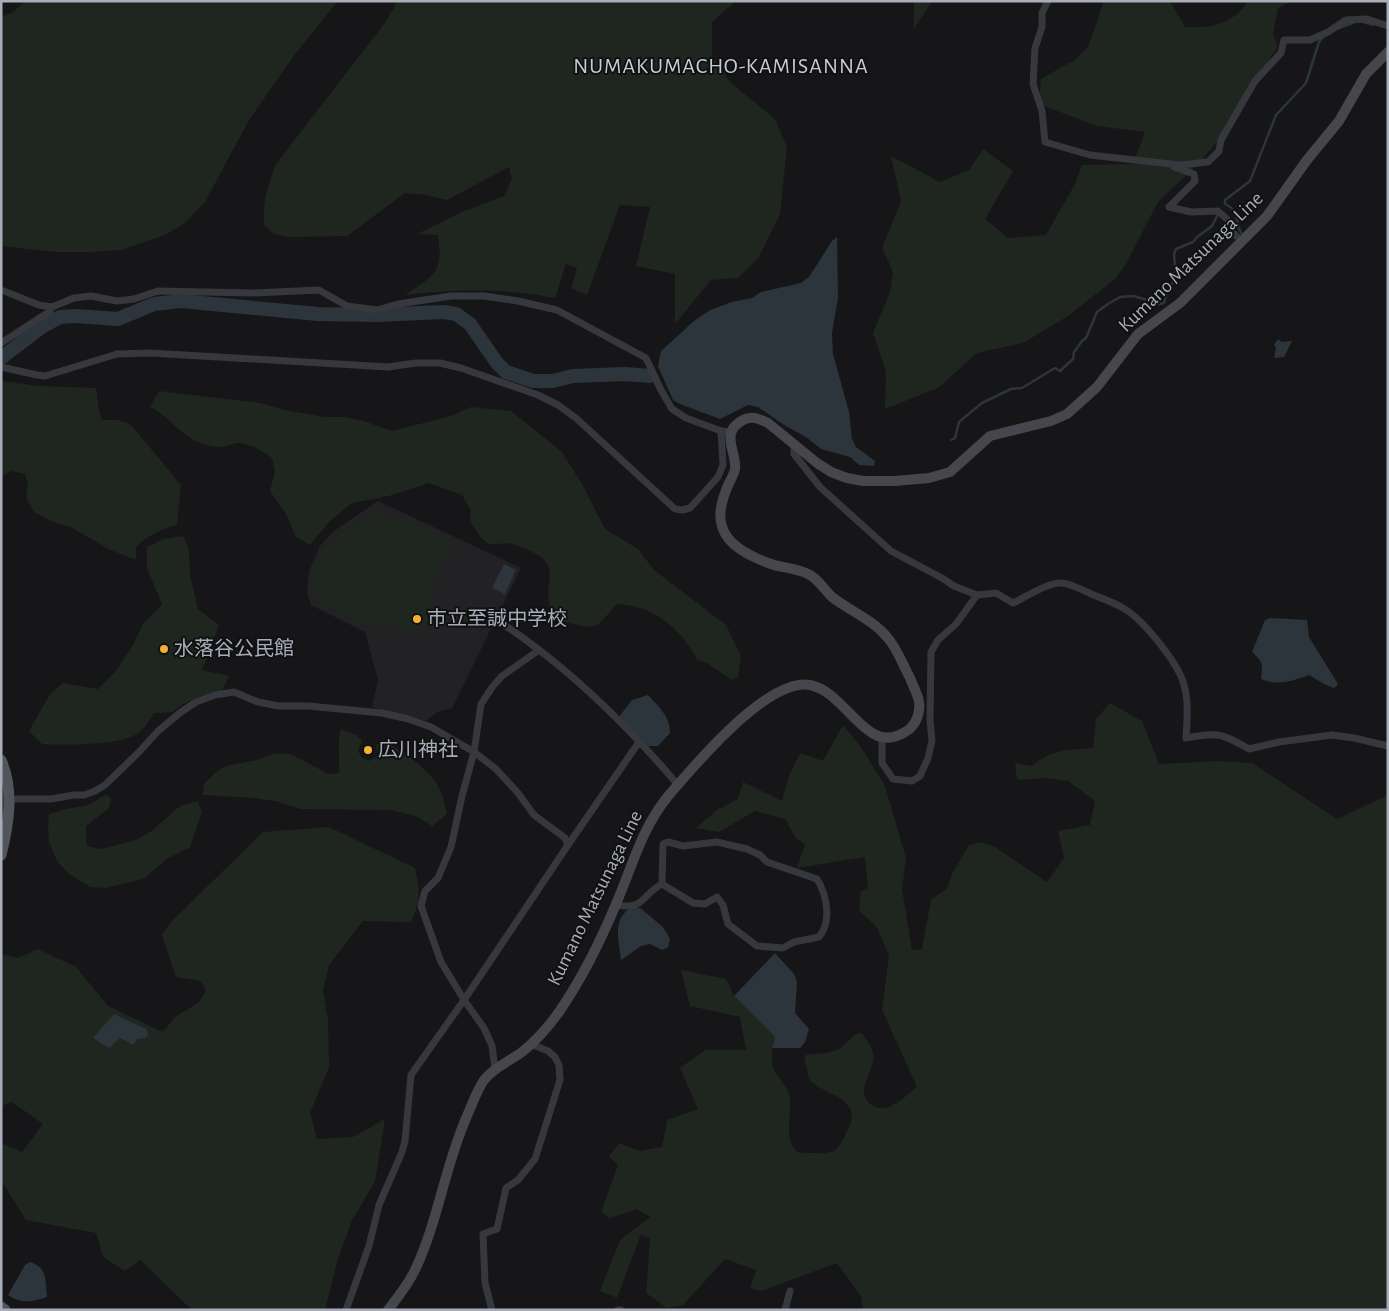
<svg xmlns="http://www.w3.org/2000/svg" width="1389" height="1311" font-family="'Alegreya Sans','Noto Sans JP',sans-serif">
	<style>
		.built { fill: #222225 }
		.green { fill: #1e261f }
		.water { fill: #2c353c }
		.lines { fill: none; stroke-linecap: round; stroke-linejoin: round }
		.stream { stroke: #2c353c; stroke-width: 2.5 }
		.river { stroke: #2c353c; stroke-width: 14 }
		.minor { stroke: #37383d; stroke-width: 7 }
		.secondary { stroke: #45474d; stroke-width: 10 }
		.primary { stroke: #53555c; stroke-width: 11 }
		.poi-dot { fill: #f2b134; stroke: #111113; stroke-width: 2 }
		.labels { text-anchor: middle; dominant-baseline: central; stroke-width: 4; stroke-linejoin: round; paint-order: stroke }
		.street-label { font-size: 20px; fill: #a8adb8; stroke: #111113 }
		.poi-label { font-size: 20px; fill: #a8adb8; stroke: #111113; text-anchor: start }
		.quarter-label { font-size: 22px; letter-spacing: 1px; fill: #c9ccd4; stroke: #111113 }
	</style>
	<rect width="100%" height="100%" fill="#161618"/>
	<path class="built" d="M378 501 521 568 452 708 437 712 426 721 372 707 378 680 365 632 311 605 307 593 309 571 320 546 334 531Z"/>
	<g class="green">
		<path d="M26 1H338L296 53 249 120 205 202 185 223 165 235 121 250 92 252H57L1 246V17L12 13Z"/>
		<path d="M398 1H736L712 22V56L731 83 775 119 787 147 780 214 759 257 738 278 711 280 675 324V274L636 266 650 207 620 205 587 295 571 288 577 268 566 264 555 298C505 288 456 289 405 295 434 275 444 273 438 235L417 234 464 211 504 196 512 179 509 167 447 200 426 195 405 193 347 236 289 237 274 234 264 225C262 201 268 186 276 164L384 24Z"/>
		<path d="M914 1H932L914 29Z"/>
		<path d="M1104 1H1170L1185 27C1208 29 1236 23 1248 1H1293L1278 8 1273 35 1278 46 1219 139 1201 161 1158 202 1126 264 1114 280 1068 316 1023 343 977 353 938 388 885 409 886 372 873 333 890 292 893 272 882 248 901 201 891 156 940 182 969 170 983 149 1013 171 985 219 1008 238 1046 235 1075 184 1082 165 1133 164 1145 132 1097 126 1039 104 1041 79 1076 59 1088 47Z"/>
		<path d="M1 381 39 386 96 388 99 411 102 420H119L131 425 181 485 177 525C162 529 148 535 136 547V560L108 549 71 527 53 522 34 512 26 498 28 484 25 474 11 471 1 477Z"/>
		<path d="M159 391 260 403 290 411 324 417H343L364 421 392 431 451 416 471 407 511 411 561 451 582 484 605 529 638 549 654 570 726 625 741 656 738 677 732 680 707 663 697 660C682 629 653 605 617 604L598 625 587 627 552 619C551 612 549 604 548 596 548 586 552 575 548 565 544 555 517 544 507 543 501 543 494 546 488 543 480 539 476 528 470 522L471 511 462 495 429 483 389 496 352 503 329 522 310 545 296 537 286 514 270 491 275 472 272 458C263 451 248 442 236 443 232 444 228 446 224 447 217 447 208 446 201 443 181 437 170 416 150 407Z"/>
		<path d="M375 513 406 519 453 542 435 578 426 624 412 633 387 622 372 629 314 600C314 592 312 581 314 573 322 540 348 528 375 513Z"/>
		<path d="M183 536 189 550 190 576 198 609 219 625 202 670 229 676 222 691C207 693 184 701 173 712L154 713C149 719 144 731 137 734 117 746 65 745 42 744L29 731 50 694 63 683 98 689 116 671 133 645 143 624 162 604 147 569V547L163 539Z"/>
		<path d="M1110 703 1142 721 1159 764 1217 761 1252 763 1337 819 1388 795V1310H863L861 1296 837 1263 761 1291 750 1288 756 1270 725 1259 683 1305 667 1308 646 1293 650 1239 641 1234 617 1298 600 1291 620 1240 650 1217 637 1209 610 1218 601 1212 618 1165 609 1157 619 1143 640 1151 662 1147 667 1120 698 1109 680 1068 705 1050H746L740 1017 690 1006 681 970 726 979 734 996 775 1037C773 1046 770 1058 773 1067 776 1077 786 1084 789 1094 794 1113 781 1139 799 1153 809 1152 824 1155 834 1151 839 1150 851 1124 852 1118 852 1116 851 1109 849 1107 841 1094 822 1092 811 1081 806 1075 808 1066 804 1059L806 1055C818 1053 832 1054 842 1047 849 1042 852 1034 861 1033 865 1037 871 1046 873 1053 875 1066 865 1078 864 1091 864 1095 867 1102 870 1104 887 1117 904 1097 917 1087L882 1010 889 955 876 926 859 911 861 891 868 888 865 857 797 868 805 844 796 838 785 819 755 811 719 832 696 828 717 810 738 799 743 782 782 801 789 776 800 753 823 761 843 725 861 747 885 786 906 858 902 889 912 950 922 949 931 900 947 888 953 872 969 845 982 842 995 847 1047 882 1064 858 1058 831 1090 825 1095 801 1068 781 1046 778 1017 780 1015 763 1032 766C1052 749 1069 750 1093 748L1096 719Z"/>
		<path d="M341 729 356 735 362 740 358 751 362 758 369 761 379 755 376 746 381 741C398 746 431 771 439 788 443 796 445 806 447 814L432 826 416 816 391 810 300 809 279 802 254 798 203 795 204 784 217 771 229 765 258 760 272 754H290L329 774 339 773C340 759 337 743 341 729Z"/>
		<path d="M106 794 111 798 109 808 86 826 87 846 101 849 136 840 153 830 180 806 198 801 202 812 190 847 167 859 143 879 105 888 90 887 69 874 57 861 49 842 48 825 49 814 66 809 89 805Z"/>
		<path d="M329 827 415 868C420 891 421 900 411 922L363 921 329 965 323 991 328 1019 329 1067 310 1113 317 1139 353 1137 385 1119 375 1182 352 1220 338 1259 325 1310H192L140 1260 125 1271 103 1257 96 1233 26 1220 1 1180V1143L22 1152 43 1124 12 1102 1 1106V954L18 958 38 949 76 967 108 1006 163 1032 175 1017 198 1003 206 991 201 981 176 977 162 935 170 923 263 832Z"/>
	</g>
	<g class="water">
		<path d="M837 237 838 298 832 333 833 354 849 412 852 439 856 447 875 461 874 466 859 465 850 457 821 449 806 437 784 425 758 407 748 405 720 419 680 404 673 400 658 366 661 351 694 321 710 310 732 302 752 298 761 292 801 283 809 277 832 241Z"/>
		<path d="M1278 339 1282 342 1292 341 1284 357 1274 358 1276 347 1274 345Z"/>
		<path d="M504 564 516 570 505 594 492 588Z"/>
		<path d="M1271 618 1307 620 1309 637 1338 684 1334 688 1324 684 1309 675C1293 681 1278 686 1261 679 1263 664 1263 662 1252 652L1265 620Z"/>
		<path d="M648 695C659 707 670 716 670 733L658 746H648L618 718 632 700Z"/>
		<path d="M630 908H640L663 927 670 939 668 947 662 950 650 944 641 946 621 960C619 941 612 920 630 908Z"/>
		<path d="M775 953 794 974 797 982 795 1013 809 1029 805 1042 800 1048H772L775 1037 734 996Z"/>
		<path d="M114 1014 146 1029 148 1035 145 1038 137 1039 133 1045 120 1038 109 1048 93 1038Z"/>
		<path d="M30 1262C48 1268 45 1280 47 1297 32 1302 21 1304 8 1295L25 1265Z"/>
	</g>
	<g class="lines">
		<g class="stream">
			<path d="M1363 22 1374 25"/>
			<path d="M1339 28 1353 23"/>
			<path d="M1241 233C1234 220 1241 212 1225 204V200L1250 181 1276 115 1306 83 1319 42 1323 37"/>
			<path d="M951 440 955 438 959 422 982 403 1011 389 1022 388 1055 368 1060 371 1073 359 1074 352 1082 341 1086 338 1097 312 1108 304 1120 297 1134 296 1160 304 1164 303 1168 290 1176 278 1174 254 1176 249 1193 242 1197 237 1212 226 1218 214"/>
		</g>
		<path class="river" d="M1 358 43 326 60 317 76 316 118 319 154 304 181 301 318 314 377 315 444 312 456 314 470 324 497 363 506 372 533 381H553L573 376 625 374 650 376"/>
		<g class="minor">
			<path d="M1048 1 1042 13V27L1035 48 1033 84 1042 111 1045 142 1090 155 1180 165 1208 162 1219 151 1221 140 1255 81 1281 53 1284 40H1310L1328 32 1346 20 1367 19 1388 26"/>
			<path d="M1174 167 1194 174 1195 181 1169 207 1191 212 1218 211 1229 221 1232 232 1242 241"/>
			<path d="M1 290 39 305 52 307"/>
			<path d="M1 343 49 312 52 307 74 298 91 296 117 301 134 299 158 291 252 293 319 290 347 306 377 310 398 304 451 296H484L518 301 557 310 646 358 661 390 672 409 686 418 721 431 731 432"/>
			<path d="M1 367 37 375 45 376 117 354 150 353 388 367 416 363H440L461 368 538 395 558 405 577 419 675 509 682 510 690 508 718 477 723 465 721 431"/>
			<path d="M794 444V454L820 487 891 551 942 578 954 586 977 595 996 593 1013 603C1026 597 1048 582 1062 583 1072 584 1082 590 1091 594 1101 598 1113 602 1123 608 1142 618 1179 664 1184 685 1189 701 1187 721 1186 738 1218 732 1221 733 1249 749L1279 742 1332 735 1354 738 1388 746"/>
			<path d="M490 617C511 627 528 642 547 656 595 694 638 738 678 785"/>
			<path d="M882 738V763L893 779 912 781 920 776 928 758 932 741 930 720 931 652 938 640 956 624 977 595"/>
			<path d="M10 799H51L74 795H84L95 791 105 785 140 751 158 731 181 712 196 702 215 695 234 692 258 702 279 706H308L382 713 408 719 431 727 474 752 496 769 518 793 534 815 565 838 568 845"/>
			<path d="M616 905C646 910 641 895 662 884L693 903 705 904 717 897 723 905 728 924 757 946 783 948 794 942 819 937C832 922 827 895 817 879L767 862 760 855 747 849 717 842 683 846 668 842 663 844 662 884"/>
			<path d="M495 1069 492 1046 484 1028 464 1000 441 962 421 906 425 891 438 878 451 847 462 796 474 752 481 704 493 686 502 676 539 650"/>
			<path d="M346 1310 369 1246 379 1205 402 1152 405 1141 411 1075 464 1000 568 845 639 742"/>
			<path d="M492 1310 485 1283 483 1234 497 1229 506 1188 518 1180 535 1159 560 1080 559 1065 555 1057 548 1051 531 1044"/>
			<path d="M618 1310H621"/>
			<path d="M785 1310 790 1291"/>
		</g>
		<path class="secondary" d="M388 1310C398 1297 408 1285 415 1270 438 1222 445 1165 467 1116 472 1105 477 1090 484 1080 494 1067 510 1061 522 1052 536 1041 549 1026 559 1012 581 980 601 940 616 904 633 865 641 829 669 795 695 765 767 678 810 685 847 692 866 757 905 732 913 728 918 719 919 710 921 699 914 689 910 678 903 665 897 648 887 637 872 619 850 611 832 597 824 590 818 578 808 574 796 568 781 568 768 563 755 558 737 550 728 538 716 522 720 505 727 488 729 482 734 475 735 469 737 451 719 433 743 420 752 415 759 419 768 423L817 463 831 472 847 478 863 481H895L929 478 950 472 990 436 1051 421 1067 414 1097 387 1138 334 1180 303 1267 216 1307 160 1339 121 1366 74 1388 52"/>
		<g class="primary">
			<path d="M1 760C14 790 9 823 1 855"/>
			<path d="M1 1307 5 1310"/>
		</g>
	</g>
	<g class="poi-dot">
		<circle cx="417" cy="619" r="5"/>
		<circle cx="164" cy="649" r="5"/>
		<circle cx="368" cy="750" r="5"/>
	</g>
	<g class="labels">
		<g class="street-label">
			<text transform="translate(1191 262) rotate(-44)">Kumano Matsunaga Line</text>
			<text transform="translate(595 898) rotate(-64)">Kumano Matsunaga Line</text>
		</g>
		<g class="poi-label">
			<text x="427" y="619">市立至誠中学校</text>
			<text x="174" y="649">水落谷公民館</text>
			<text x="378" y="750">広川神社</text>
		</g>
		<g class="quarter-label">
			<text x="721" y="66">NUMAKUMACHO-KAMISANNA</text>
		</g>
	</g>
	<rect width="1389" height="1311" fill="none" stroke="#a8adb8" stroke-width="5"/>
</svg>
